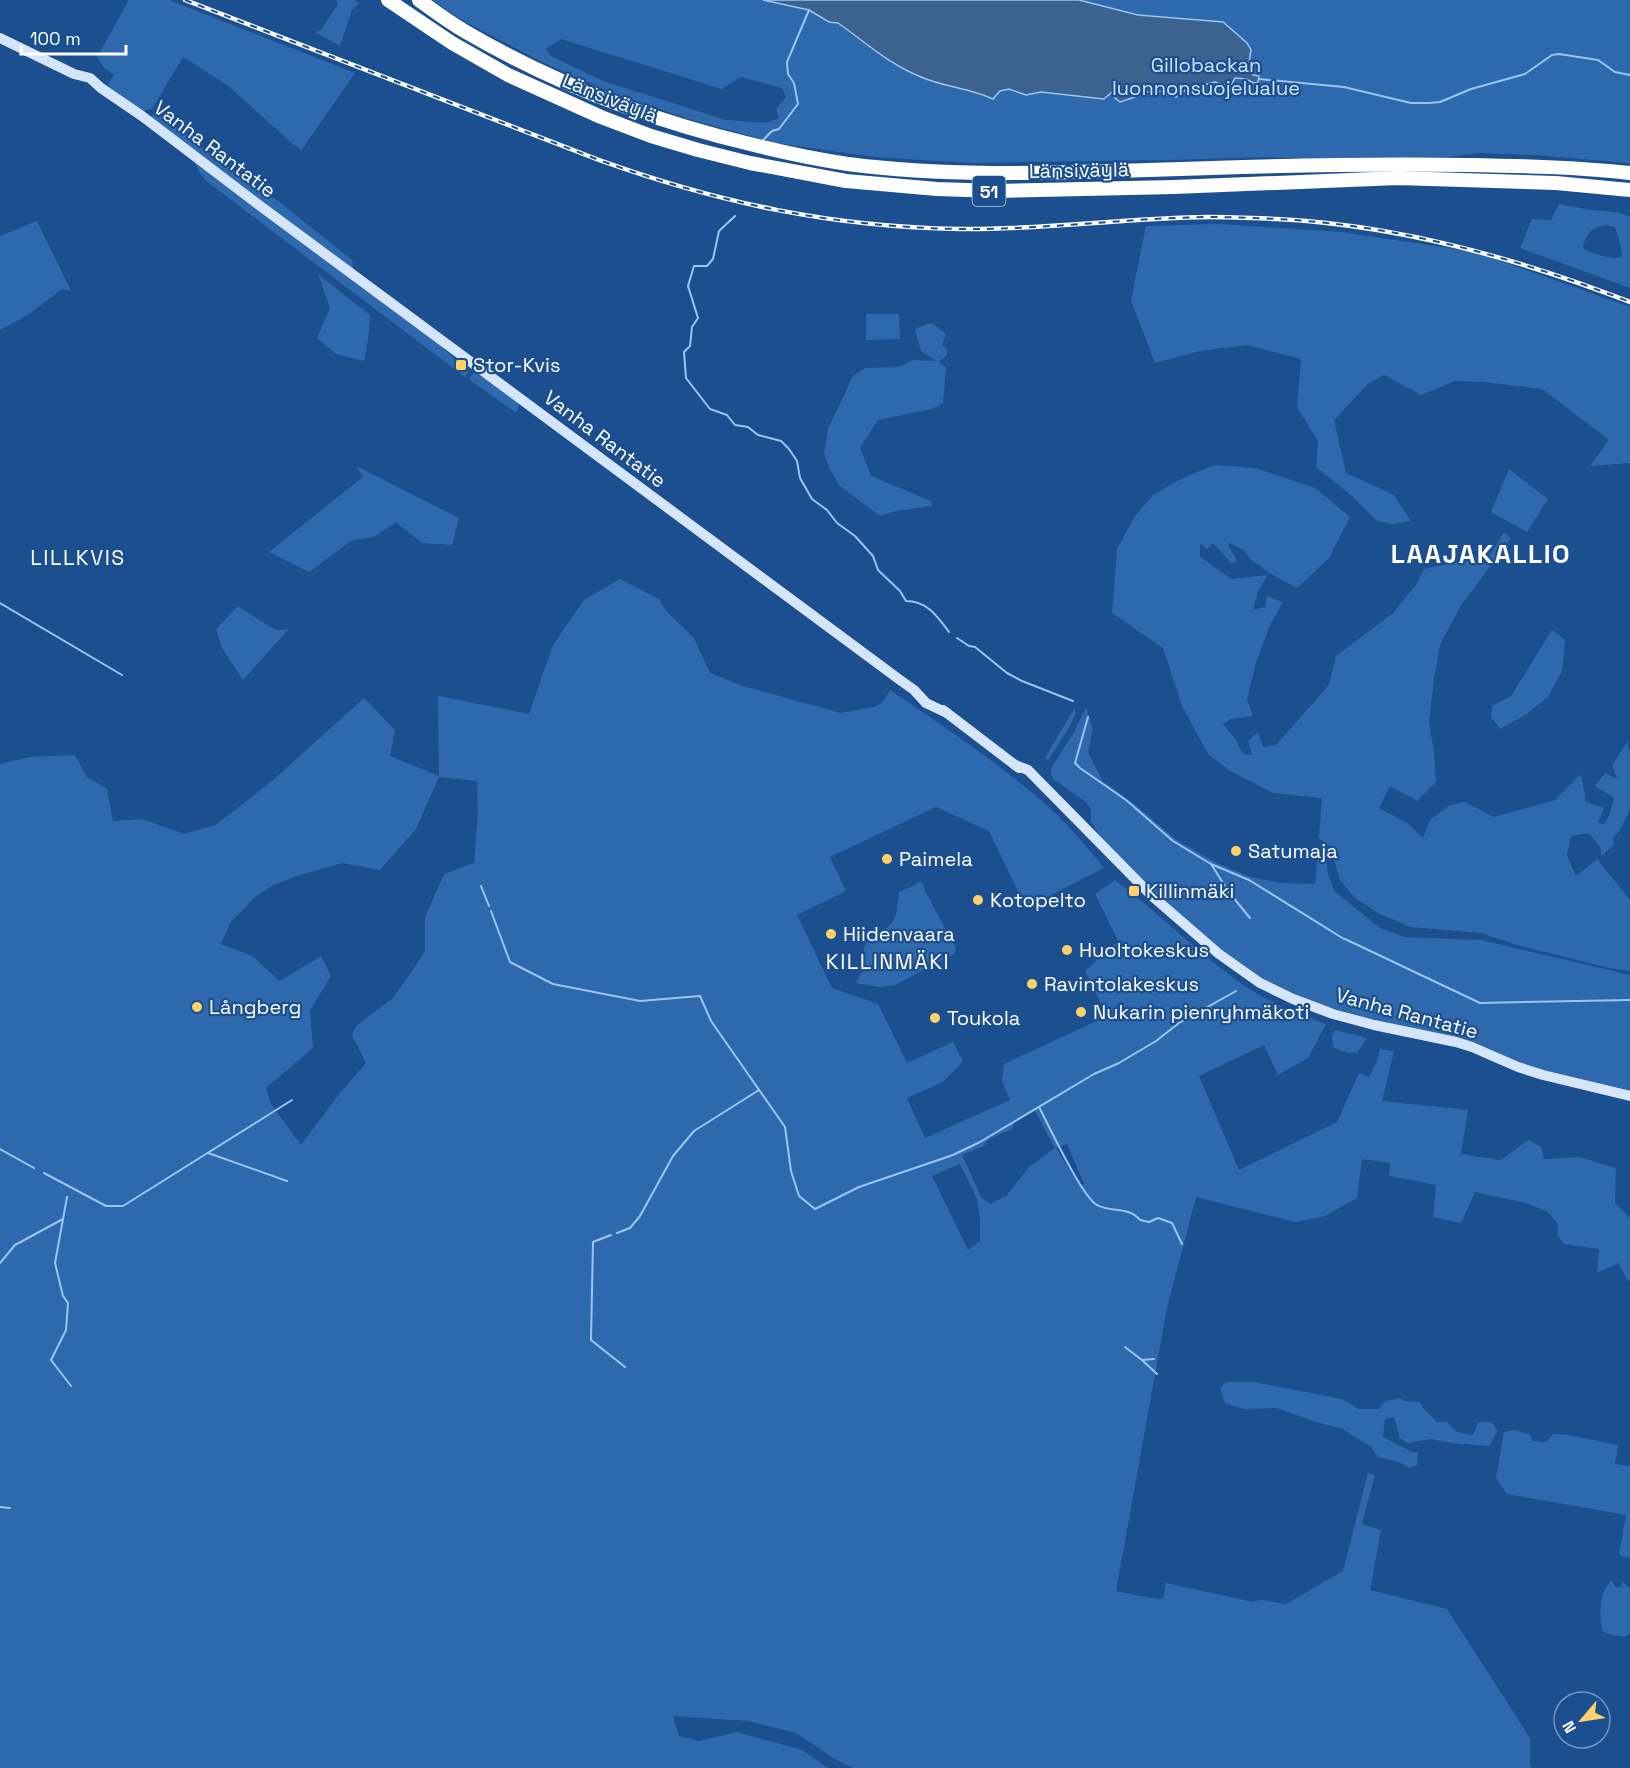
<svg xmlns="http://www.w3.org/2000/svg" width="1630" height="1768" font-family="'Space Grotesk',sans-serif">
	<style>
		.green { fill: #2e69ad; fill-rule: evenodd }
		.water { fill: #3c6290; stroke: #9cc4f0; stroke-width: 1.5 }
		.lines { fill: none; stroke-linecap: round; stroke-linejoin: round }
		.stream { stroke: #9cc4f0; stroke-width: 2 }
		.secondary { stroke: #d6e6fa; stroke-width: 10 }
		.highway { stroke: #fff; stroke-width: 14 }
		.rail-casing { stroke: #fff; stroke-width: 4.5 }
		.rail { stroke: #1b4f8f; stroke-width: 2; stroke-dasharray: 7; stroke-linecap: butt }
		.poi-dot { fill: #ffd166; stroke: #1b4f8f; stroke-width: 2 }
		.labels { text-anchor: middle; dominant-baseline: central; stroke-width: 4.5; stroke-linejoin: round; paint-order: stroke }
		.shield { fill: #1b4f8f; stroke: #bbcadd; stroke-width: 1.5 }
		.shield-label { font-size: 18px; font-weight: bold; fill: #fff }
		.park-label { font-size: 20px; fill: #cfe3fa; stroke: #1b4f8f }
		.street-label { font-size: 20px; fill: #fff; stroke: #1b4f8f }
		.poi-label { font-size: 20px; fill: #fff; stroke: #1b4f8f; text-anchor: start }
		.neighbourhood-label { font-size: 21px; letter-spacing: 1.5px; fill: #fff; stroke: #1b4f8f }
		.district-label { font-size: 26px; font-weight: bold; letter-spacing: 1.5px; fill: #fff; stroke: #1b4f8f }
	</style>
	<rect width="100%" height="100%" fill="#1b4f8f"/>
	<g class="green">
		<path d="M129 0H169L355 73 301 151 227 85 183 57 152 109 143 111 110 88 108 85 114 74 104 68 97 57Z"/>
		<path d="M337 0H355L359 3 352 10 340 46 315 32 321 30 338 4Z"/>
		<path d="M432 0H1630V163L1533 155 1478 153 1393 165 1271 157 1167 160 970 163 874 157 775 143 685 118 603 89 542 62 467 23ZM561 39 722 89 741 77 782 88 786 97 776 109 779 118 766 123 726 120 603 81 551 56 546 49Z"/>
		<path d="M156 112 191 138 192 141 278 201 352 260 354 271 151 117Z"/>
		<path d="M195 162 434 339 458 363 469 371 465 377 206 181 199 172Z"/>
		<path d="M1559 204 1591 210 1617 212 1630 217V288L1520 248 1532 219 1551 220ZM1604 225 1615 227 1621 247 1622 257C1611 260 1592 254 1583 248 1585 234 1591 229 1604 225Z"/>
		<path d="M37 221 71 291 62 289 29 314 0 330V236Z"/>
		<path d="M1219 224 1341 232 1449 248 1492 258 1630 307V463L1590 466 1609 440 1542 389 1484 382 1455 381 1421 395 1384 375 1368 384 1334 420 1346 473 1394 495 1411 521 1392 524 1377 521 1352 496 1316 467 1318 441 1297 407 1301 359 1247 345 1200 351 1155 363 1131 300 1146 226Z"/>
		<path d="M318 274 370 315 368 340 364 361 336 354 317 338 330 308Z"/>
		<path d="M866 314H899L900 339 866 340Z"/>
		<path d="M927 324H933L946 334 942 345 947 350V355L938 362 946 367 943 403 932 409 878 420 860 448 871 476 931 501 932 506 896 511 880 516 840 486 830 470 824 453 828 429 853 376 865 368 899 367 913 360 936 361 921 351 915 329Z"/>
		<path d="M474 373 489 380 517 401 519 405 517 411 515 412 470 380 469 378Z"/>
		<path d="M1214 465 1255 468 1315 488 1350 517 1329 558 1297 588 1271 574 1250 559 1244 550 1227 542 1237 561 1232 564 1213 543 1207 549 1200 543V557L1232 579 1268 575 1258 591 1253 610 1265 607 1267 596 1283 602 1269 627 1256 663 1247 699 1253 716 1231 719 1223 724 1235 739 1243 754 1252 755 1248 741 1258 732 1263 747 1276 745 1329 685 1336 656 1393 613 1416 585 1424 569 1490 555 1504 532 1511 538 1460 607 1440 645 1434 678 1429 723 1434 752 1436 782 1417 801 1390 786 1379 808 1407 823 1423 838 1430 820 1450 805 1465 802 1494 817 1555 800 1581 774 1586 802 1604 808 1598 823 1605 824 1610 813 1614 798 1595 786 1605 773 1614 778H1617L1612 765 1627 742 1630 753V809L1620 830 1613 838 1614 845 1601 856V848L1589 833 1571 836 1567 855 1576 876 1597 859 1630 900V971L1610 968 1516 945 1481 933 1410 927 1378 913 1355 898 1340 880 1330 847 1319 838 1322 798 1273 793 1230 771 1208 754 1182 706 1163 648 1112 613 1117 549 1135 516 1153 495 1179 480Z"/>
		<path d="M356 466 459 518 452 545 422 543 396 522 374 537 352 540 309 572 269 552 363 477Z"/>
		<path d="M1509 469 1548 499 1527 532 1491 512Z"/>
		<path d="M620 579 659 599 666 611 694 638 710 673 743 686 841 713 877 706 884 700 890 690C940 724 996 761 1042 801 1065 821 1085 844 1104 868L1026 908 989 831 936 807 830 857 846 891 797 915 832 988 878 1004 907 1063 953 1042 963 1061 943 1082 907 1098 925 1138 1010 1100 1002 1081 1004 1064 1107 1016 1085 971 1118 941 1095 894 1115 880C1162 915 1202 958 1251 990 1274 1004 1301 1015 1326 1024L1308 1058 1278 1075 1264 1045 1199 1076 1239 1170 1337 1122 1359 1073 1369 1077 1377 1061 1380 1049 1394 1051 1382 1101 1468 1110 1461 1154 1501 1160 1528 1140 1541 1147 1544 1159 1580 1157 1616 1168 1615 1203 1630 1218V1280L1628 1281 1618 1263 1597 1273 1599 1249 1564 1244 1558 1236V1224L1548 1212 1526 1203 1475 1192 1461 1223 1433 1217 1436 1185 1389 1176 1390 1163 1362 1159 1357 1198 1325 1216 1295 1222 1196 1197 1167 1308 1116 1591 1150 1598 1163 1599 1166 1583 1253 1602 1260 1600 1286 1604 1343 1571 1368 1473 1375 1475 1362 1524 1381 1530 1370 1590 1447 1609 1530 1738V1765L1532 1768H853L833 1758 796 1733 748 1721 673 1716 679 1736 699 1741 737 1732 802 1750 828 1768H0V764L30 757 75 755 87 777 107 789 113 821 142 819 184 834 216 825 273 780 364 698 395 730 390 756 439 776 438 696 529 714 553 645 584 600ZM439 777 477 781 478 813 474 863 444 874 425 917V952L393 998 356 1026 352 1035 366 1063 340 1093 301 1145 271 1104 266 1088 313 1048 310 1010 331 976 321 956 280 981 252 956 221 944 231 922 253 899 271 886 300 875 342 863 380 870 416 829ZM1035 1111 1055 1148 1029 1167 1006 1196 990 1204 981 1197 962 1155 984 1146 988 1140 1012 1129 1016 1120ZM1067 1144 1084 1184 1083 1185 1078 1183 1056 1148ZM960 1164 977 1199 980 1220V1241L968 1250 932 1176Z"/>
		<path d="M238 606 275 630 289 629 243 680 222 648 216 629Z"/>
		<path d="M1552 630 1565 640 1562 671 1548 697 1525 715 1500 729 1491 717 1492 706 1511 696Z"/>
		<path d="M1086 707 1093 729 1088 753 1103 781 1137 806 1174 838 1216 863 1251 877 1281 883 1315 884 1318 848 1325 856 1328 873 1334 891 1380 928 1404 937 1481 940 1630 975V1092L1566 1077 1409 1028 1363 1017 1309 1001 1258 980 1159 897 1103 841 1091 821V809L1086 802 1053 779 1051 774V768L1073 734Z"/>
		<path d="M1074 709 1076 713 1069 728 1048 760 1045 758Z"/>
		<path d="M920 881 924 885 925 891 956 948 954 954 895 985 879 987 856 983 859 976 866 969 864 948 869 938C896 926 896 920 899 892L913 886Z"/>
		<path d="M1335 1030 1367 1038 1357 1053H1348L1333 1047 1332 1036Z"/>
		<path d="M1226 1382H1254L1342 1399 1359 1409H1378L1386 1401 1400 1398 1404 1401 1420 1402 1423 1408 1437 1422H1447L1457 1432 1473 1435 1478 1422H1490L1494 1425 1497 1431 1490 1446 1451 1443 1431 1439 1407 1443 1400 1438 1394 1417 1385 1419 1383 1437 1412 1452H1418L1417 1465 1410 1468 1398 1462 1378 1457 1371 1447 1341 1428 1315 1422 1277 1408 1243 1409 1225 1403 1220 1388Z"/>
		<path d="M1515 1430 1530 1435 1532 1441 1546 1442 1553 1434 1569 1435 1618 1445 1615 1464 1630 1466V1558L1619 1555 1626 1515 1507 1494 1496 1478 1504 1432Z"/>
		<path d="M1612 1580 1615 1587H1621L1622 1581 1630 1589V1633L1624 1637 1607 1634 1602 1630C1600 1610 1598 1595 1612 1580Z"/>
	</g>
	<path class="water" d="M763 0H1079L1138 15 1223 22 1247 43 1251 50 1248 69 1253 75 1259 76 1258 82 1254 83 1246 79 1235 78 1230 87 1215 82 1187 89 1176 97 1167 95 1161 91 1153 93 1145 91 1135 97 1120 102 1115 98 1112 92 1104 99 1041 92 1026 95 1009 89 1000 91 993 99C970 88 944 87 921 77 890 65 865 42 838 23L829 22 809 10Z"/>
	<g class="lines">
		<g class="stream">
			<path d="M1259 79 1344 87 1411 103H1429L1440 102 1471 89 1525 74 1552 55 1559 54 1598 60 1615 72 1630 75"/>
			<path d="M763 140 772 131 779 129 798 104 794 83 788 74 787 62 809 10"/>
			<path d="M735 216 719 231 713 259 707 266H694L688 286 698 318 692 327 690 346 684 352 686 378 710 409 727 415 735 425 748 427 758 435 781 441 789 449 797 461 800 478 812 499 827 510 837 523 855 536 863 545 873 556 878 570 900 591 906 601C927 601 937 616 949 632"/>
			<path d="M0 603 122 675"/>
			<path d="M957 638 969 646 975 647 1007 673 1022 681 1073 701"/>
			<path d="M1088 717 1075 763 1080 768 1126 800 1173 841 1211 864 1249 880 1344 939"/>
			<path d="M1211 864 1228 891 1250 918"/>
			<path d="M481 886 489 906"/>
			<path d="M491 911 510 962 553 984 640 1001 700 996 711 1021 785 1127 791 1171 799 1196 815 1209 859 1187 953 1155 980 1142 1094 1074 1119 1063 1156 1041 1179 1023 1236 991"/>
			<path d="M1345 939 1480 1003 1630 1000"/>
			<path d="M1039 1107C1049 1126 1082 1197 1097 1205 1111 1213 1129 1206 1140 1220L1149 1222 1158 1218 1172 1223 1182 1244"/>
			<path d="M0 1149 34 1168"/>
			<path d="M208 1153 287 1181"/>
			<path d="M44 1173 106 1206H123L292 1100"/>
			<path d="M67 1197 55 1263 63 1296 68 1303 66 1330 51 1360 71 1386"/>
			<path d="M617 1233 630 1228 640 1216 673 1156 694 1131 759 1090"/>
			<path d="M611 1235 593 1242 591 1340 625 1367"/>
			<path d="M0 1263 15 1245 63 1219"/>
			<path d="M1125 1347 1142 1360 1157 1374"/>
			<path d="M1142 1360 1154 1359"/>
			<path d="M0 1507 10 1508"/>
		</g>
		<g class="secondary">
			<path d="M0 38 74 74 90 78 101 88 142 116 263 208 900 680 914 690 926 703 947 713"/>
			<path d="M943 710 1019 768"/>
			<path d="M1015 765 1028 770 1152 896 1219 954 1260 983 1293 999 1333 1014 1374 1025 1456 1042 1472 1047 1518 1067 1543 1075 1630 1096"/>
		</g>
		<g class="highway">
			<path d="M388 0 452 43 508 75 601 117 651 136 698 150 750 163 846 181 937 189 997 191 1174 187 1398 178 1556 183 1630 190"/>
			<path d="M419 0C434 11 449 22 466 32 555 84 649 120 750 144 782 152 815 159 848 164 948 177 1048 173 1148 170 1255 166 1361 163 1467 165 1522 166 1576 167 1630 173"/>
		</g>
		<g class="rail-casing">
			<path id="rail" d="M185 0 599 160C719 203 832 227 960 229 1043 230 1125 218 1208 217 1231 217 1254 218 1277 219 1399 225 1517 258 1630 302"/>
		</g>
		<use href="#rail" class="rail"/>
	</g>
	<g class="poi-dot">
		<rect x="455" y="359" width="12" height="12" rx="3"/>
		<circle cx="1236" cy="851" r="6"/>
		<circle cx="887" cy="859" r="6"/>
		<rect x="1128" y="885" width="12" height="12" rx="3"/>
		<circle cx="978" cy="900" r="6"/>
		<circle cx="831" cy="934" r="6"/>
		<circle cx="1067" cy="950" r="6"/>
		<circle cx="1032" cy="984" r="6"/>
		<circle cx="197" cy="1007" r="6"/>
		<circle cx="1081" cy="1012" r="6"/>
		<circle cx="935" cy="1018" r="6"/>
	</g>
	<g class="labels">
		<rect class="shield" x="972.5" y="176" width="33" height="30" rx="4.5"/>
		<g class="shield-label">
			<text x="989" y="191">51</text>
		</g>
		<g class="park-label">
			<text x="1206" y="65">Gillobackan<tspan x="1206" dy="23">luonnonsuojelualue</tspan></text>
		</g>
		<g class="street-label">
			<text transform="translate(610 98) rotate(22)">Länsiväylä</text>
			<text transform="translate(215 149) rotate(37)">Vanha Rantatie</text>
			<text transform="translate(1079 170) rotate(-1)">Länsiväylä</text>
			<text transform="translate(605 439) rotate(37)">Vanha Rantatie</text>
			<text transform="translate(1407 1013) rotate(15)">Vanha Rantatie</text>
		</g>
		<g class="poi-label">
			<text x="473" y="365">Stor-Kvis</text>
			<text x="1248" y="851">Satumaja</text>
			<text x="899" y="859">Paimela</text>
			<text x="1146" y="891">Killinmäki</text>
			<text x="990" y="900">Kotopelto</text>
			<text x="843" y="934">Hiidenvaara</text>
			<text x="1079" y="950">Huoltokeskus</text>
			<text x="1044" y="984">Ravintolakeskus</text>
			<text x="209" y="1007">Långberg</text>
			<text x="1093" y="1012">Nukarin pienryhmäkoti</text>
			<text x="947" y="1018">Toukola</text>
		</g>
		<g class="neighbourhood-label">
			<text x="78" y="557">LILLKVIS</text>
			<text x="888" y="961">KILLINMÄKI</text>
		</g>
		<g class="district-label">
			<text x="1481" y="554">LAAJAKALLIO</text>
		</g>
	</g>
	<g transform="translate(1582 1720) rotate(241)"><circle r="28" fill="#1b4f8f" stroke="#7695bc" stroke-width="1.5"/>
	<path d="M0-4.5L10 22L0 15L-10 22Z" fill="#ffd166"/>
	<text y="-9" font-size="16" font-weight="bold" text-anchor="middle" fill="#ffffff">N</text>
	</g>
	<path d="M21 45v9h105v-9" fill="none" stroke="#ffffff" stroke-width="3"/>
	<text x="30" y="45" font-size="18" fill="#ffffff" stroke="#1b4f8f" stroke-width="4.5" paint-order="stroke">100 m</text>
</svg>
